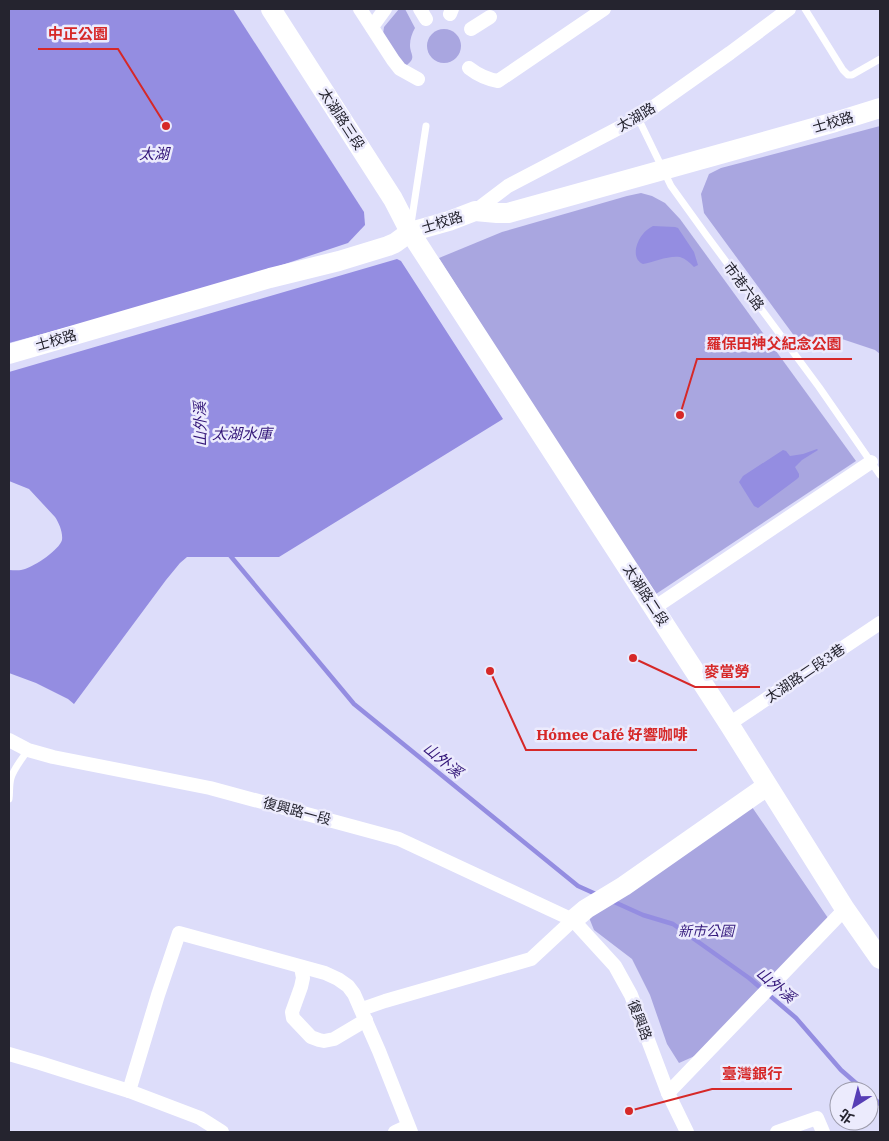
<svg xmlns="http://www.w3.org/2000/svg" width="889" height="1141" font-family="'IBM Plex Serif','Noto Sans TC',serif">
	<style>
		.green { fill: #a9a6e0 }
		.water { fill: #948de1 }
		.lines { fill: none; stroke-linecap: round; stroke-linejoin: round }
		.stream { stroke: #948de1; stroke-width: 4.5 }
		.lane { stroke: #fff; stroke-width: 7 }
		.street { stroke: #fff; stroke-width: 14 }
		.secondary { stroke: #fff; stroke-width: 20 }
		.labels { text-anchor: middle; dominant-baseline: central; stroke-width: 5; stroke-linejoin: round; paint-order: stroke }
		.street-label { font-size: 14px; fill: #25242f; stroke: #ecebfd }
		.park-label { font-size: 14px; font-style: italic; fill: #341a7c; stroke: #ecebfd }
		.water-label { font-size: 15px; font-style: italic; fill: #321578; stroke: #ecebfd }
		.leader { fill: none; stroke: #d62828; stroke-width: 2 }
		.callout-dot { fill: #d62828; stroke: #ecebfd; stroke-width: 2 }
		.callout-label { font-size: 15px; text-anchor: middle; font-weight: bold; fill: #d62828; stroke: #ecebfd; stroke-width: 5; stroke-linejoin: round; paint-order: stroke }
	</style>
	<rect width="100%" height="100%" fill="#ddddfa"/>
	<g class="green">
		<path d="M399 9H405L415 28C412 33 410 39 410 45 410 55 417 57 407 65L402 64 383 34 384 27Z"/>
		<circle cx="444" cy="46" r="17"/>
		<path d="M880 126V354L875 350 833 336 795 337 704 213 701 194 709 174 721 168Z"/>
		<path d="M641 193 652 196 665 203 680 219 856 461 653 596 439 258 502 232 627 196Z"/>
		<path d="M752 807 828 918 697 1055 679 1063 667 1044 650 995 632 959 594 930 588 915Z"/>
	</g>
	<g class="water">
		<path d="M9 9H233L364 212 365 225 348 243 216 287 9 343Z"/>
		<path d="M653 226 675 227 678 228 694 252 698 265 694 267C690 263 686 259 680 257 669 255 654 262 643 264 631 259 636 242 643 234 645 231 649 228 653 226Z"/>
		<path d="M397 259 401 261 412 278 503 419 279 557H187L180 563 166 580 74 704 68 699 36 683 9 673V570C14 570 20 571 25 569 35 566 59 550 62 540 63 532 59 523 55 517L29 489 9 481V372Z"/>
		<path d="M817 449 818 450 802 460 795 467 799 474V477L797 479 758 508 754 506 739 482 743 476 783 450 786 451 790 456 803 454Z"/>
	</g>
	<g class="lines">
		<g class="stream">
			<path d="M228 553 354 704 578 886 598 895"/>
			<path d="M612 901 643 915 673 924 749 978 796 1018 841 1070 865 1091"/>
			<path d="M869 1094 880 1104"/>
		</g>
		<g class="lane">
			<path d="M805 9 843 70 848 75H852L880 59"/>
			<path d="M638 118 671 186 707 236 819 387 880 475"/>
			<path d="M411 224 426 126"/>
			<path d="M9 799C10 792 9 785 11 778 14 768 22 759 28 750"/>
		</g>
		<g class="street">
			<path d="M360 9 393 60 400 69 418 79"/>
			<path d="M420 9 426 19"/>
			<path d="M450 14 452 9"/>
			<path d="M372 27 385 9"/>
			<path d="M471 29 490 17"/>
			<path d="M469 68C478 75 486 79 498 81L604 9"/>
			<path d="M475 211 508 186 638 118 730 53 789 9"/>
			<path d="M654 608 871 462"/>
			<path d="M729 724 880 623"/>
			<path d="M9 740 28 750 53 757 210 788 399 839 573 920 615 966 631 995 668 1093 687 1132"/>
			<path d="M301 967 303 978 301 987 292 1012 293 1018 311 1037 319 1040 324 1041 334 1039 366 1020"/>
			<path d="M362 1009 385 1001 531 959 573 920"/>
			<path d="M9 1054 40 1063 129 1091 200 1118 222 1132"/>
			<path d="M129 1091 158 995 179 933 325 973 338 979 348 986 354 994 379 1051 411 1132"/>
			<path d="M668 1093 845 909"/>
			<path d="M395 1132 408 1126"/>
			<path d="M777 1132 817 1118 823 1132"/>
		</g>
		<g class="secondary">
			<path d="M271 9 393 199 410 232 729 724 845 909 880 959"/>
			<path d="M9 354 270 278 339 261 388 246 395 243 410 232 449 221 475 211 497 213H508L835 122 880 108"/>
			<path d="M573 920 586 909 624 886 767 786"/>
		</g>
	</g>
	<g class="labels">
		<g class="street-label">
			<text transform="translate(636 117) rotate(-31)">太湖路</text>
			<text transform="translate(342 119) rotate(57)">太湖路三段</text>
			<text transform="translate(833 122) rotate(-16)">士校路</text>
			<text transform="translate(442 222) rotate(-17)">士校路</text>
			<text transform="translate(744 286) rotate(53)">市港六路</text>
			<text transform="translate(56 340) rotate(-16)">士校路</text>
			<text transform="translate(646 595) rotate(57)">太湖路二段</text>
			<text transform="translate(805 673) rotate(-34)">太湖路二段3巷</text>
			<text transform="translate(297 811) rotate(15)">復興路一段</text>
			<text transform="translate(640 1020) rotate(69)">復興路</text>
		</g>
		<g class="park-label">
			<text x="706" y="931">新市公園</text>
		</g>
		<g class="water-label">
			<text x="154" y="153">太湖</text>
			<text transform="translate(200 424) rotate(-91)">山外溪</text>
			<text x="242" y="433">太湖水庫</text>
			<text transform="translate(443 760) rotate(39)">山外溪</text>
			<text transform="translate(776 985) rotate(40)">山外溪</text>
		</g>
	</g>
	<path class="leader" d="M166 126L118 49H38M680 415L697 359H852M633 658L695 687H760M490 671L526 750H697M629 1111L712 1089H792"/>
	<g class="callout-dot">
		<circle cx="166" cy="126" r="5"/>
		<circle cx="680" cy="415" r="5"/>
		<circle cx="633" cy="658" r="5"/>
		<circle cx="490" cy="671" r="5"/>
		<circle cx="629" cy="1111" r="5"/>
	</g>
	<g class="callout-label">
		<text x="78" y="39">中正公園</text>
		<text x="774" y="349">羅保田神父紀念公園</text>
		<text x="727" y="677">麥當勞</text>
		<text x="612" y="740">Hómee Café 好響咖啡</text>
		<text x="752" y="1079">臺灣銀行</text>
	</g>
	<rect width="889" height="1141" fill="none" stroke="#25242f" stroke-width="20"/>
	<g transform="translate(854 1106) rotate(216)"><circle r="24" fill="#ecebfd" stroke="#9c9bab"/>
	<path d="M0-4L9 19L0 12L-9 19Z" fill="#573eb6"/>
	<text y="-8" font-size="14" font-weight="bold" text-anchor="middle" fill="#25242f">北</text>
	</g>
</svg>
